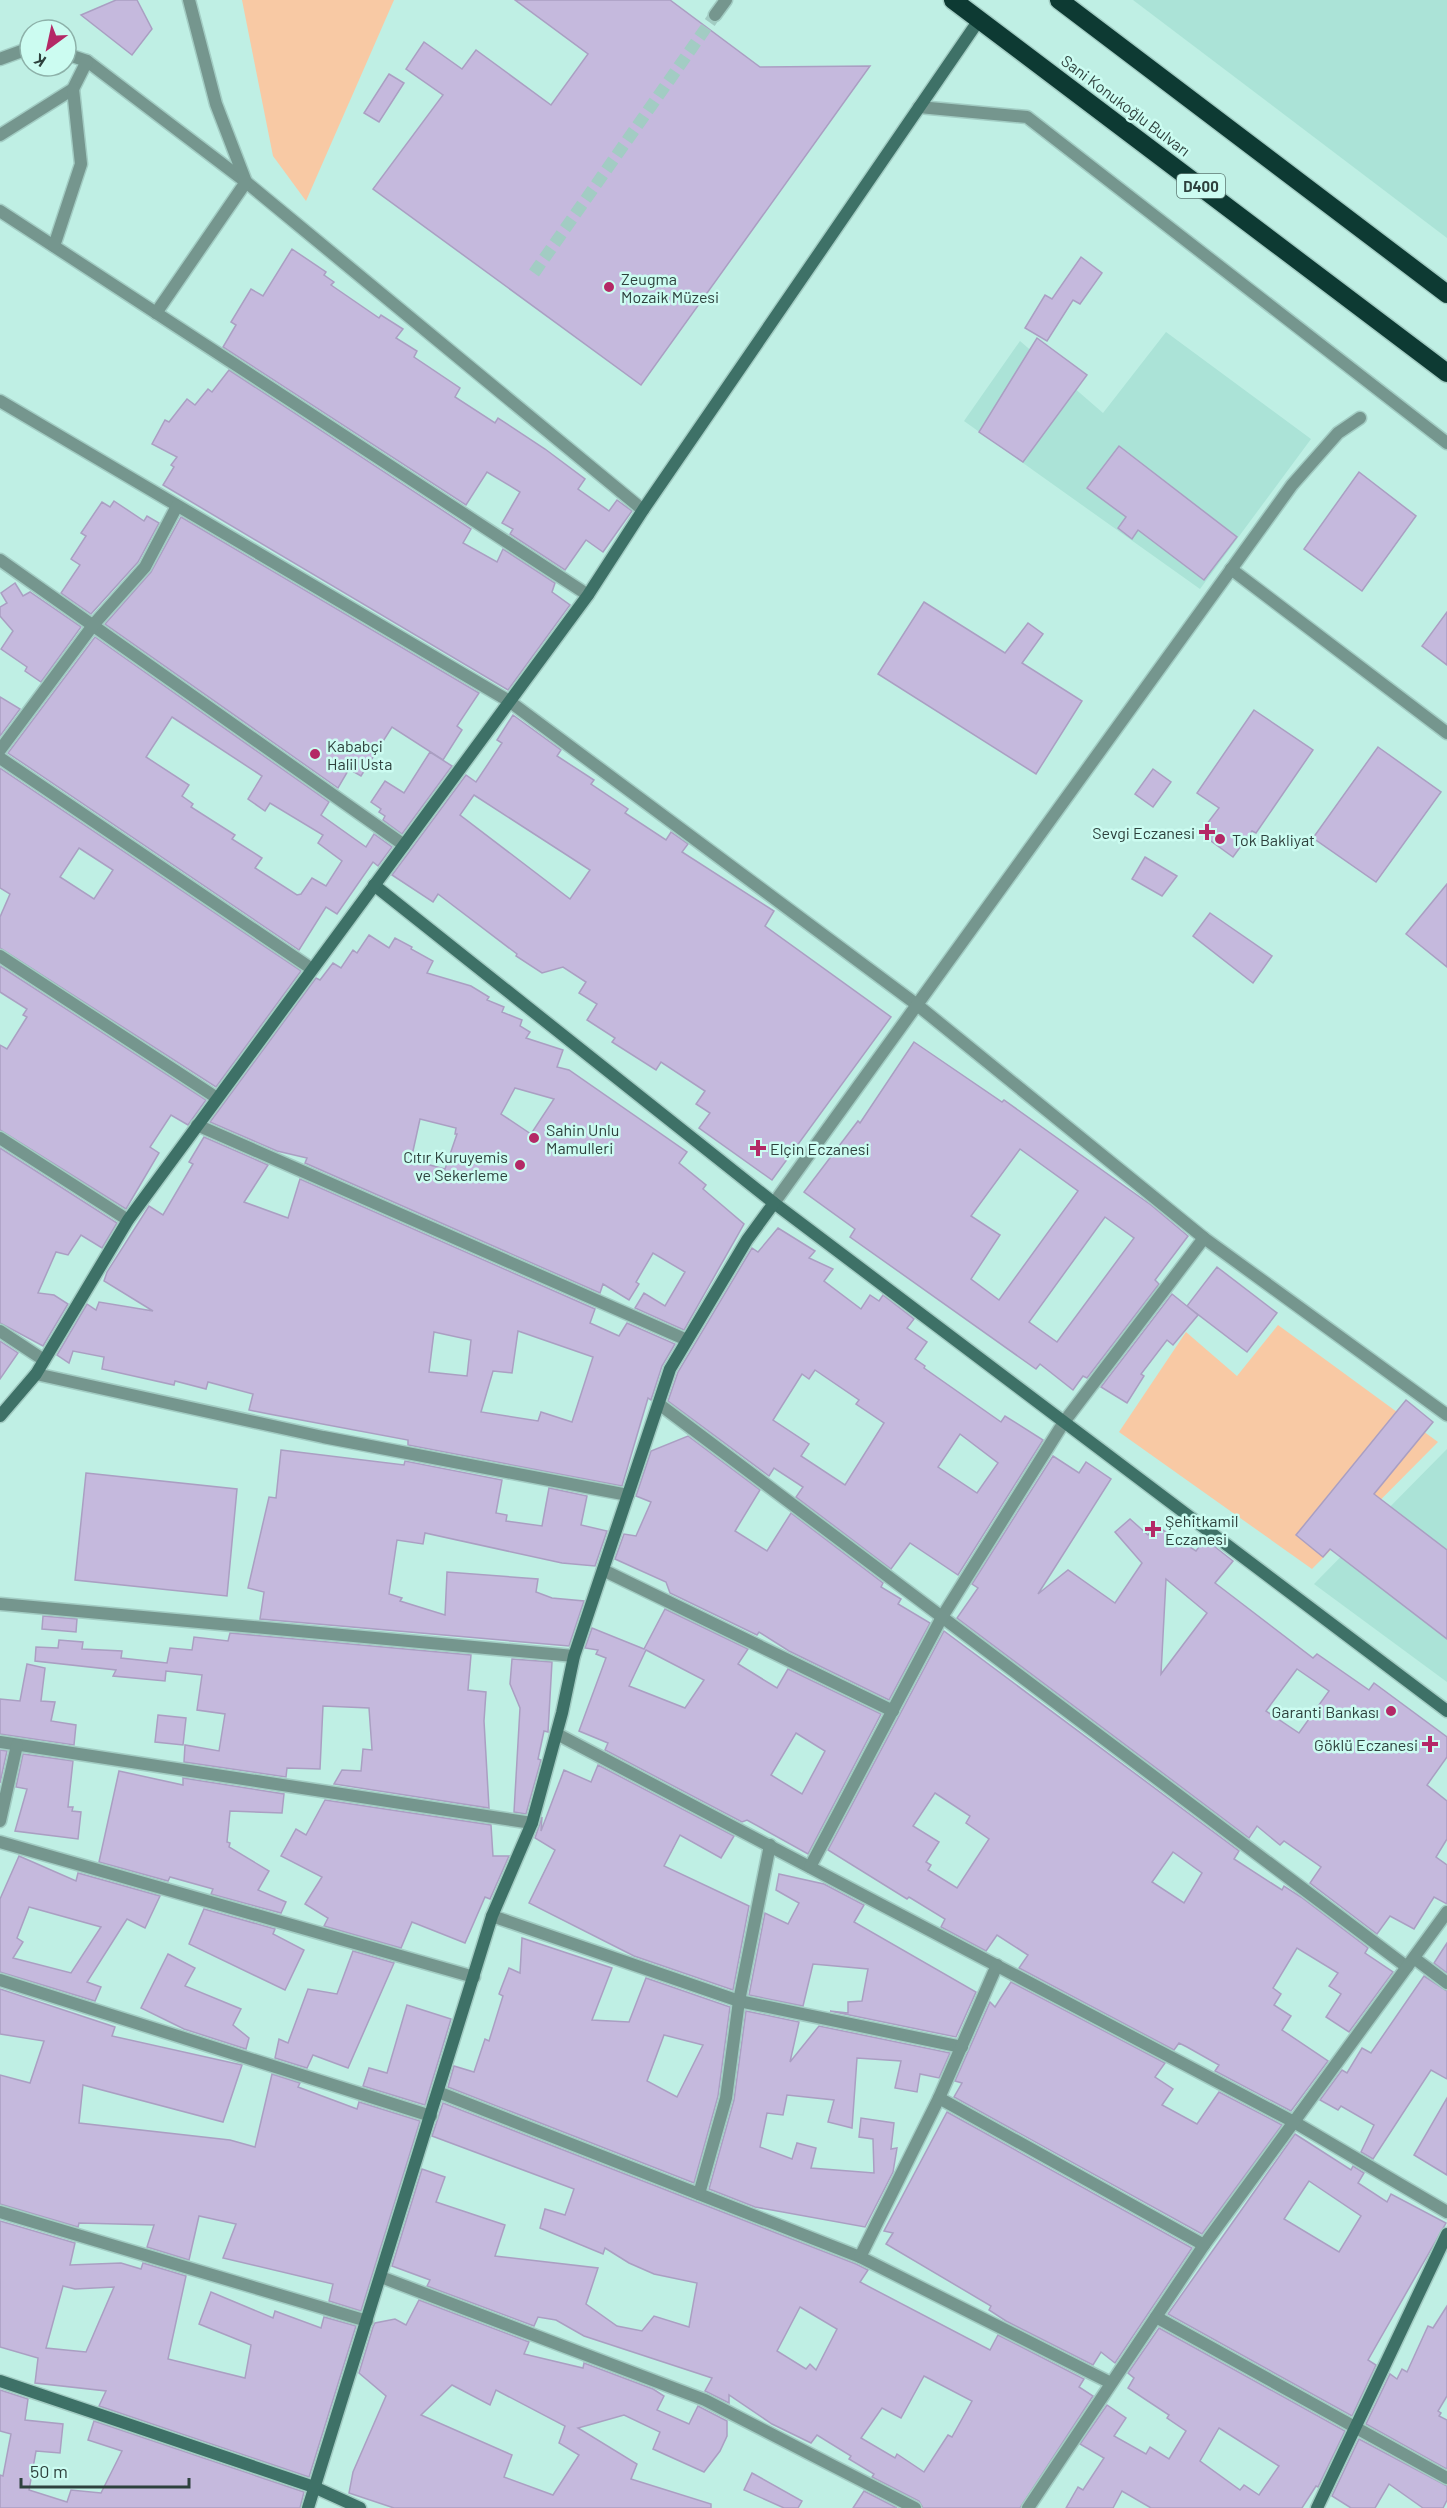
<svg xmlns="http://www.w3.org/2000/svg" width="1447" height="2508" font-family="Barlow,sans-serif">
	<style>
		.built { fill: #abe3d7 }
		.green { fill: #f8c9a4 }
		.building { fill: #c5b9dd; stroke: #aa9fc2; stroke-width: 1.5; fill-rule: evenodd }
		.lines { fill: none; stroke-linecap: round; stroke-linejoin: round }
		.street-tunnel { stroke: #a2ccc3; stroke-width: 12; stroke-dasharray: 12 6; stroke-linecap: butt }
		.street-casing { stroke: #a2ccc3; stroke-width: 15 }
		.secondary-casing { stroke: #a2ccc3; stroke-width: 15 }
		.highway-casing { stroke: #a2ccc3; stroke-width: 21 }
		.street { stroke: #75968e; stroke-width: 12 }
		.secondary { stroke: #3e7167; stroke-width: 12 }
		.highway { stroke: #0d3a33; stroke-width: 18 }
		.poi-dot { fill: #b42966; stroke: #ccfcf1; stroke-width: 2 }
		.labels { text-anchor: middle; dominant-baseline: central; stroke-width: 5; stroke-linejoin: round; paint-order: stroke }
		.shield { fill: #ccfcf1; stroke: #5d7973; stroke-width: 1.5 }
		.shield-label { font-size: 15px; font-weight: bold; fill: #2e413d }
		.street-label { font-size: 16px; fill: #2e413d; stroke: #ccfcf1 }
		.poi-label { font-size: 16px; fill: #2e413d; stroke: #ccfcf1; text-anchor: start }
	</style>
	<rect width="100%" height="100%" fill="#bfefe4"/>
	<g class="built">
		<path d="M1133 0H1447V238Z"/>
		<path d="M1166 332 1311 439 1200 589 964 421 1020 341 1103 413Z"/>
		<path d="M1447 1449V1682L1314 1584Z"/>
	</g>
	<g class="green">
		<path d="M242 0H394L306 201 273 156Z"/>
		<path d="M1278 1325 1438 1442 1312 1569 1119 1432 1186 1332 1237 1376Z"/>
	</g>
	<g class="building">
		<path d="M116 0H137L152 29 132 55 81 15Z"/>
		<path d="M515 0H670L760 67 870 66 641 385 373 189 443 95 406 69 424 42 462 69 476 50 551 105 588 54Z"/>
		<path d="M389 74 404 83 379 122 364 113Z"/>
		<path d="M292 249 326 272 324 275 334 282 331 285 379 318 381 315 403 329 396 338 417 351 414 357 460 388 455 397 495 423 498 418 545 449 585 479 578 489 609 511 617 500 632 511 603 552 586 540 565 570 510 534 513 529 502 523 520 492 487 472 466 505 223 347 236 325 231 322 251 289 263 296Z"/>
		<path d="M1081 257 1102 273 1080 304 1073 300 1047 341 1025 328 1045 295 1052 299Z"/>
		<path d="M1037 338 1087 375 1023 462 979 432Z"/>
		<path d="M229 370 471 529 463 543 497 562 503 549 555 583 552 592 570 605 508 690 163 485 174 467 171 465 177 457 152 444 165 420 169 422 187 399 195 405 208 389 212 392Z"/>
		<path d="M1119 446 1237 537 1204 580 1138 530 1132 539 1118 528 1126 517 1087 488Z"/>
		<path d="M1359 472 1416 516 1362 591 1304 549Z"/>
		<path d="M114 501 144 521 147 516 159 523 138 562 91 614 61 593 80 565 71 559 86 536 81 533 102 502 110 507Z"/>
		<path d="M181 517 479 693 457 726 462 730 443 760 392 727 361 776 349 769 338 788 105 624 151 572Z"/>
		<path d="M15 583 23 596 30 592 81 627 41 682 25 671 27 667 1 649 13 631 0 616V607L7 603 1 593Z"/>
		<path d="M924 602 1005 653 1028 623 1043 634 1022 663 1082 701 1036 774 878 674Z"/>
		<path d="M1447 612V665L1422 646Z"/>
		<path d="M95 637 329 802 321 815 366 847 374 834 392 847 378 866 373 862 337 914 326 907 299 950 8 753ZM172 717 262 776 248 799 265 811 270 803 323 835 318 843 342 861 326 886 312 878 301 894 297 895 255 868 262 858 232 839 235 835 191 807 193 804 182 796 189 785 146 757Z"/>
		<path d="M0 697 20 709 0 736Z"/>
		<path d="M1254 710 1313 750 1256 833 1252 831 1233 857 1200 833 1219 808 1197 793Z"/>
		<path d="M513 715 561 750 557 756 594 780 591 784 628 809 625 813 666 840 671 832 688 844 682 852 774 911 765 926 891 1017 772 1180 699 1128 710 1113 696 1104 705 1091 661 1062 656 1070 612 1042 615 1038 587 1020 597 1004 579 993 586 982 563 967 542 973 516 956 517 954 438 894 433 902 392 875 466 775 476 782 502 743 497 740ZM474 795 590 870 570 899 460 815Z"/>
		<path d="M1378 747 1441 792 1376 882 1313 838Z"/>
		<path d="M430 752 452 766 402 834 383 820 385 816 379 812 381 809 371 802 385 781 404 793Z"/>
		<path d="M0 768 301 971 216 1087 0 948V917L10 894 0 888ZM79 848 113 870 94 899 60 877Z"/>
		<path d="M1153 769 1171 782 1153 807 1135 794Z"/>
		<path d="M1145 857 1177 876 1162 896 1132 879Z"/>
		<path d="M1447 884V967L1406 934Z"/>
		<path d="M1210 913 1272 956 1253 983 1193 936Z"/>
		<path d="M369 935 389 948 395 938 412 947 411 949 433 961 427 973 471 986 489 997 487 1000 504 1007 502 1012 522 1020 520 1026 530 1032 526 1038 563 1050 557 1067 569 1070 687 1152 679 1163 706 1185 703 1189 744 1224 684 1330 635 1308 644 1293 665 1306 685 1272 653 1253 636 1282 639 1284 629 1300 603 1284 600 1293 305 1163 307 1158 277 1151 210 1122 316 978 320 980 333 963 341 968 353 950 357 953ZM515 1088 554 1099 531 1134 501 1114ZM420 1119 456 1128 455 1134H457L445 1169 411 1160Z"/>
		<path d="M0 966 206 1100 188 1125 171 1115 150 1147 159 1153 126 1209 0 1130V1045L7 1049 27 1017 23 1015 27 1009 0 992Z"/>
		<path d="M914 1042 1002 1102 1004 1100 1151 1205 1188 1236 1155 1280 1159 1284 1087 1378 1083 1376 1073 1390 1040 1364 1036 1369 850 1237 855 1229 804 1192 858 1121 860 1123ZM1020 1149 1078 1191 999 1300 971 1279 1000 1235 971 1216ZM1105 1217 1134 1238 1057 1342 1029 1322Z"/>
		<path d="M204 1137 268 1165 244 1202 288 1218 300 1179 595 1309 590 1323 619 1336 627 1323 675 1344 662 1366 651 1400 648 1398 622 1486 408 1445V1440L269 1414 249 1410 253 1394 208 1382 206 1389 175 1381 174 1385 102 1369 104 1357 73 1351 69 1363 57 1355 87 1304 96 1310 99 1302 153 1311 104 1281 107 1272 149 1206 163 1215 193 1164 189 1162ZM518 1331 593 1357 572 1422 541 1412 538 1421 481 1412 493 1371 512 1373ZM434 1332 471 1340 467 1376 429 1372Z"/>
		<path d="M0 1148 117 1223 102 1248 81 1235 68 1255 56 1252 38 1293 54 1295 68 1304 43 1346 0 1323Z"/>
		<path d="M778 1228 815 1251 809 1258 833 1269 824 1281 861 1309 870 1295 879 1301 883 1295 914 1319 907 1328 927 1342 915 1359 925 1366 924 1368 1001 1422 1005 1416 1043 1440 958 1575 910 1543 891 1569 796 1497 803 1487 774 1468 769 1476 668 1401 678 1372 752 1248 758 1252ZM815 1370 859 1400 856 1404 884 1423 845 1485 801 1456 809 1444 773 1420 802 1374 809 1379ZM960 1434 998 1463 977 1493 938 1467Z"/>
		<path d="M1217 1267 1277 1313 1247 1352 1187 1306Z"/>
		<path d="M1172 1294 1198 1315 1173 1345 1167 1340 1141 1374 1144 1376 1127 1403 1101 1387Z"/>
		<path d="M0 1341 18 1353 0 1379Z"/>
		<path d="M1406 1400 1433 1422 1374 1494 1447 1550V1639L1330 1549 1323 1557 1296 1535Z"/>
		<path d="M688 1436 760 1490 735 1531 767 1551 791 1513 883 1583 881 1587 901 1599 898 1604 930 1623 889 1700 789 1651 759 1632 757 1635 670 1593 666 1582 615 1559 624 1534 636 1536 651 1502 636 1496 651 1451Z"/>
		<path d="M281 1450 404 1465 405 1461 502 1480 496 1513 507 1515 506 1521 542 1526 549 1488 587 1496 581 1525 607 1531 595 1566 562 1563 425 1533 423 1544 397 1540 389 1594 402 1598 400 1601 445 1615 447 1572 538 1579 536 1592 552 1598 584 1601 569 1646 260 1619 264 1592 248 1588 269 1497 276 1498Z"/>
		<path d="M1053 1456 1079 1473 1086 1462 1111 1479 1038 1594 1068 1570 1115 1603 1142 1563 1115 1532 1130 1519 1148 1535 1155 1525 1196 1551 1205 1539 1233 1561 1215 1583 1313 1658 1317 1654 1369 1690 1374 1683 1447 1737V1757L1427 1785 1447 1801V1839L1436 1857 1447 1865V1904L1434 1897 1414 1929 1390 1916 1377 1934 1310 1883 1321 1867 1284 1841 1280 1845 1257 1826 1249 1838 957 1618 978 1588 972 1584ZM1166 1579 1207 1613 1161 1674ZM1297 1669 1329 1691 1299 1733 1266 1711Z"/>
		<path d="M86 1473 237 1489 227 1596 75 1580Z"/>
		<path d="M665 1609 748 1649 738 1664 777 1688 788 1669 881 1714 808 1854 747 1820 742 1822 605 1750 608 1743 579 1731 606 1658 596 1654 598 1650 585 1648 592 1628 644 1649ZM646 1650 704 1680 685 1708 629 1686ZM796 1733 825 1751 802 1794 771 1775Z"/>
		<path d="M43 1616 77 1619 76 1632 42 1629Z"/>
		<path d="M944 1631 1239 1851 1234 1859 1282 1890 1284 1886 1301 1897 1368 1948 1365 1953 1393 1972 1349 2032 1326 2017 1341 1994 1329 1986 1338 1973 1297 1948 1273 1988 1281 1994 1274 2005 1291 2016 1282 2030 1328 2061 1291 2111 1215 2071 1219 2065 1187 2047 1179 2043 1174 2050 1019 1968 1028 1955 997 1935 986 1951 941 1927 945 1919 909 1897 907 1899 828 1850ZM935 1793 970 1816 966 1823 989 1839 957 1888 928 1870 931 1865 926 1862 939 1842 913 1826ZM1173 1852 1202 1873 1184 1903 1152 1882Z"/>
		<path d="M230 1633 471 1655 468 1690 486 1692 484 1721 489 1808 334 1784 342 1770 361 1771 363 1749 372 1750 369 1708 323 1706 320 1769 287 1768 286 1777 184 1762 185 1745 219 1751 225 1714 197 1710 202 1675 166 1671 165 1681 113 1676 116 1670 35 1661 36 1647 58 1648 59 1640 83 1642 82 1649 122 1651 121 1658 167 1663 170 1648 192 1650 194 1637 228 1641Z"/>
		<path d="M512 1659 552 1662 548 1732 544 1731 538 1759 541 1760 526 1814 514 1812 520 1708 510 1684Z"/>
		<path d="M27 1664 45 1668 41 1701 55 1702 51 1721 76 1725 74 1745 0 1734V1699L20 1701Z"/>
		<path d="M158 1715 186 1718 183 1745 155 1742Z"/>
		<path d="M0 1750 7 1751 0 1783Z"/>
		<path d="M23 1754 73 1761 68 1807H73L72 1811 81 1812 78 1839 15 1831 27 1789 16 1787Z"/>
		<path d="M598 1765 734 1836 721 1858 680 1835 664 1866 749 1906 733 1990 634 1956 529 1903 555 1850 535 1838 542 1817 541 1831 564 1770 591 1782Z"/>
		<path d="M119 1771 183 1785V1778L284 1794 282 1813 230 1811 227 1842 230 1843 229 1847 269 1871 258 1890 286 1902 281 1913 211 1894 213 1889 170 1877 168 1881 99 1862Z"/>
		<path d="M325 1800 491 1825 493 1856H509L490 1899 485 1897 465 1943 412 1922 401 1948 324 1926 328 1918 305 1904 322 1877 281 1856 296 1829 306 1835Z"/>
		<path d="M19 1856 76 1881 78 1873 160 1896 145 1928 127 1919 87 1982 101 1987 95 2001 0 1972V1899ZM29 1907 101 1927 71 1973 13 1958 23 1942 17 1938Z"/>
		<path d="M779 1874 824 1884 864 1905 854 1922 976 1992 956 2037 830 2011 848 2013V2002L862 2001 868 1969 813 1964 803 2006 749 1995 765 1913 788 1924 799 1903 776 1890Z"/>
		<path d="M204 1909 275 1929 273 1934 304 1950 285 1990 189 1944Z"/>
		<path d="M522 1938 612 1968 592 2020 629 2022 646 1978 730 2007 718 2096 694 2183 448 2087 454 2066 474 2072 485 2039 489 2041 503 1996 499 1994 509 1968 520 1973ZM664 2035 703 2045 677 2097 647 2081Z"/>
		<path d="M1447 1943V1973L1434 1963Z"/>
		<path d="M353 1951 394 1963 348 2068 313 2055 307 2068 275 2058 279 2039 288 2043 308 1989 337 1994Z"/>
		<path d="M168 1954 195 1968 185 1986 241 2009 233 2025 249 2038 246 2049 184 2029 141 2008Z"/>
		<path d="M1424 1976 1447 1991V2079L1431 2070 1373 2159 1361 2152 1374 2125 1341 2106 1338 2110 1320 2100 1342 2070 1347 2073 1362 2048 1371 2053Z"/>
		<path d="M1011 1982 1165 2063 1155 2077 1173 2089 1162 2105 1197 2124 1219 2092 1282 2125 1202 2234 954 2097 962 2083 955 2081 990 2002 995 2007Z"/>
		<path d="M0 1989 115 2027 112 2036 242 2065 223 2122 83 2085 79 2123 230 2140 255 2147 272 2074 300 2083 298 2087 357 2109 359 2102 420 2121 361 2311 329 2301 333 2284 223 2258 236 2224 199 2216 189 2260 147 2247 154 2225 79 2223 78 2227 0 2204V2075L30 2083 44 2041 0 2034Z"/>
		<path d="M407 2005 451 2019 425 2105 363 2086 369 2068 387 2073Z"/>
		<path d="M746 2011 799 2022 790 2062 819 2026 950 2053 939 2078 920 2074 917 2092 895 2088 901 2061 857 2058 852 2128 828 2122 834 2100 787 2095 783 2115 767 2113 760 2147 792 2159 797 2143 816 2148 811 2168 874 2173 873 2139 859 2137 861 2118 894 2123 891 2149 897 2148 893 2172 865 2227 755 2207 709 2189 734 2100Z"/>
		<path d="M1447 2098V2175L1414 2155Z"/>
		<path d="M443 2103 856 2264 868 2270 860 2282 990 2350 998 2335 1084 2379 1079 2387 1093 2396 1020 2508H923L919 2501 872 2477 874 2474 849 2459 851 2456 817 2435 811 2443 772 2424 729 2395V2403L705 2391 712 2378 584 2336 556 2320 538 2317 534 2326 427 2286 430 2280 392 2266 422 2169 445 2177 436 2202 505 2225 495 2256 598 2268 586 2304 617 2326 642 2331 654 2316 689 2327 697 2283 654 2274 629 2263 605 2248 603 2254 540 2228 545 2209 565 2215 574 2189 432 2136ZM800 2307 837 2329 816 2370 810 2364 806 2369 777 2351ZM924 2376 972 2401 952 2437 948 2435 924 2472 897 2454 895 2458 861 2438 882 2408 901 2418Z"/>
		<path d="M947 2112 1192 2248 1115 2363 1101 2352 1093 2365 1006 2321 989 2310 991 2306 886 2244 893 2233 884 2231Z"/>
		<path d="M1295 2134 1351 2170 1353 2166 1364 2173 1358 2183 1387 2202 1391 2194 1446 2223 1368 2360 1376 2365 1352 2416 1168 2314ZM1309 2181 1361 2216 1339 2252 1284 2219Z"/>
		<path d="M0 2221 75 2243 70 2265 121 2263 141 2269 143 2263 186 2276 168 2359 245 2378 251 2345 199 2324 211 2292 273 2318 275 2311 321 2328 324 2317 356 2326 309 2477 99 2406 106 2391 35 2383 38 2358 0 2347ZM63 2286 75 2289 114 2287 86 2352 46 2348Z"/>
		<path d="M419 2300 529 2342 524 2354 583 2368 584 2363 653 2389 664 2396 657 2410 689 2424 698 2406 727 2421V2436L720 2451 704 2472 653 2449 660 2432 624 2415 578 2428 637 2464 631 2479 711 2504V2508H394L349 2493 353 2472 386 2396 359 2373 373 2327 375 2323 395 2319 406 2325ZM452 2385 490 2405 496 2390 565 2426 559 2443 579 2455 553 2495 504 2477 512 2455 421 2415Z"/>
		<path d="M1447 2306V2396L1438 2411 1441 2413 1439 2416 1447 2420V2469L1366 2424 1390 2374 1397 2379 1402 2369 1407 2372 1428 2326 1433 2328Z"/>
		<path d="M1159 2328 1345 2431 1318 2487 1316 2486 1302 2508H1151L1122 2491 1113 2508H1066L1078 2487 1083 2490 1104 2458 1080 2444 1107 2405 1126 2418 1114 2436 1146 2454 1150 2447 1169 2459 1186 2431 1167 2418 1169 2415 1128 2388 1134 2378 1128 2373ZM1219 2428 1279 2466 1259 2495 1244 2485 1240 2490 1200 2461Z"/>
		<path d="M0 2390 28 2399 25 2420 63 2424 60 2453 36 2451 29 2490 67 2502 71 2490 101 2493 122 2451 88 2440 94 2421 304 2492 300 2508H0V2475L3 2476 11 2434 0 2431Z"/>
		<path d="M1359 2439 1447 2486V2500L1443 2508H1423L1389 2484 1375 2508H1351L1332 2496Z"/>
		<path d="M752 2473 802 2501 798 2508H784L744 2490Z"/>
		<path d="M864 2491 897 2508H853Z"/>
	</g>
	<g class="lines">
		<path class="street-tunnel" d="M534 273 715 15"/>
		<g class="street-casing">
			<g id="street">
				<path d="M715 15 726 0"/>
				<path d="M66 54 87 61 246 182 643 510"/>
				<path d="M0 59 30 48"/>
				<path d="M919 107 1027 117 1447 443"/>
				<path d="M0 135 73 89 87 61"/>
				<path d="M0 211 588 595"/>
				<path d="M54 246 81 164 73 89"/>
				<path d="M156 313 246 182 216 104 189 0"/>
				<path d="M0 401 509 701 916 1004 1204 1238 1447 1415"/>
				<path d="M0 560 404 845"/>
				<path d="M1231 569 1447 733"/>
				<path d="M0 750 94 624 145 567 177 506"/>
				<path d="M0 758 312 969"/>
				<path d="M0 956 217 1098"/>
				<path d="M197 1125 687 1340"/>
				<path d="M0 1138 128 1220"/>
				<path d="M774 1203 1292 485 1338 433 1360 418"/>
				<path d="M0 1331 44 1360"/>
				<path d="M36 1374 323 1437 628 1495"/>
				<path d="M659 1404 1407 1967"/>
				<path d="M603 1570 893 1711"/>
				<path d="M0 1604 574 1656"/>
				<path d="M557 1734 1294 2122 1447 2212"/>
				<path d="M0 1742 532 1823"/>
				<path d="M0 1821 17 1745"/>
				<path d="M0 1842 474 1977"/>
				<path d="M810 1867 942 1617 1064 1422 1204 1238"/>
				<path d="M492 1916 739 2001 962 2047"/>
				<path d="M1414 1958 1447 1983"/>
				<path d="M0 1980 431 2116"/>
				<path d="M438 2092 860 2257 1111 2383"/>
				<path d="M939 2098 1204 2245"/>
				<path d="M699 2194 726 2098 739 2001 770 1845"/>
				<path d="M0 2212 367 2321"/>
				<path d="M860 2257 939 2098 997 1965"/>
				<path d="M381 2277 705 2400 915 2508"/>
				<path d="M1156 2317 1447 2478"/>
				<path d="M1028 2508 1204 2245 1447 1912"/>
			</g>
		</g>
		<g class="secondary-casing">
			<g id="secondary">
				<path d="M374 885 774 1203 1447 1711"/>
				<path d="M0 1416 36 1374 128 1220 588 595 643 510 979 20"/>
				<path d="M0 2381 314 2487 360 2508"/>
				<path d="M308 2508 492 1916 532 1823 562 1713 574 1656 670 1369 747 1240 774 1203"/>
				<path d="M1317 2508 1447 2234"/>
			</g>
		</g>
		<g class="highway-casing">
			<g id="highway">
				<path d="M953 0 1447 373"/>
				<path d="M1059 0 1447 294"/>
			</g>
		</g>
		<use href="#street" class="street"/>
		<use href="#secondary" class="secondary"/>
		<use href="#highway" class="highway"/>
	</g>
	<g class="poi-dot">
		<circle cx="609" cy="287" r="6"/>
		<circle cx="315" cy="754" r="6"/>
		<path d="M1204 823h6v6h6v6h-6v6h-6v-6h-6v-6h6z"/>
		<circle cx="1220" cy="839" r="6"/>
		<circle cx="534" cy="1138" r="6"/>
		<path d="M755 1139h6v6h6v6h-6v6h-6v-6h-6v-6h6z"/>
		<circle cx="520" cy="1165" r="6"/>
		<path d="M1150 1520h6v6h6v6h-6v6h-6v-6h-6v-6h6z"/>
		<circle cx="1391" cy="1711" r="6"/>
		<path d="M1427 1735h6v6h6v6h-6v6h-6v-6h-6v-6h6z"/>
	</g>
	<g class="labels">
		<rect class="shield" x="1177" y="174" width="48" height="24" rx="4.5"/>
		<g class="shield-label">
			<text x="1201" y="186">D400</text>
		</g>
		<g class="street-label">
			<text transform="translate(1126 105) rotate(37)">Sani Konukoğlu Bulvarı</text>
		</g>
		<g class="poi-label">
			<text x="621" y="278">Zeugma<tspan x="621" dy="18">Mozaik Müzesi</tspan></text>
			<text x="327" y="745">Kababçi<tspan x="327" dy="18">Halil Usta</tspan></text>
			<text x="1195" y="832" text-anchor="end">Sevgi Eczanesi</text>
			<text x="1232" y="839">Tok Bakliyat</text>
			<text x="546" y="1129">Sahin Unlu<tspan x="546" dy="18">Mamulleri</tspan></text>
			<text x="770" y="1148">Elçin Eczanesi</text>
			<text x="508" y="1156" text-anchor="end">Cıtır Kuruyemis<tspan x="508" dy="18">ve Sekerleme</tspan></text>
			<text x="1165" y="1520">Şehitkamil<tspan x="1165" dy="18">Eczanesi</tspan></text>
			<text x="1379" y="1711" text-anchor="end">Garanti Bankası</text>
			<text x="1418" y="1744" text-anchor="end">Göklü Eczanesi</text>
		</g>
	</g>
	<g transform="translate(48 48) rotate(213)"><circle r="28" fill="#ccfcf1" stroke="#8db1a9" stroke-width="1.5"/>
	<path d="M0-4.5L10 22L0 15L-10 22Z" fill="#b42966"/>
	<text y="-9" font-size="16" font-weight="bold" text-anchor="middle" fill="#2e413d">K</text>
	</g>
	<path d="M21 2478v9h168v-9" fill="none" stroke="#2e413d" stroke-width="3"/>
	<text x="30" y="2478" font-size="18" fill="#2e413d" stroke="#ccfcf1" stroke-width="4.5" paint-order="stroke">50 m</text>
</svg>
